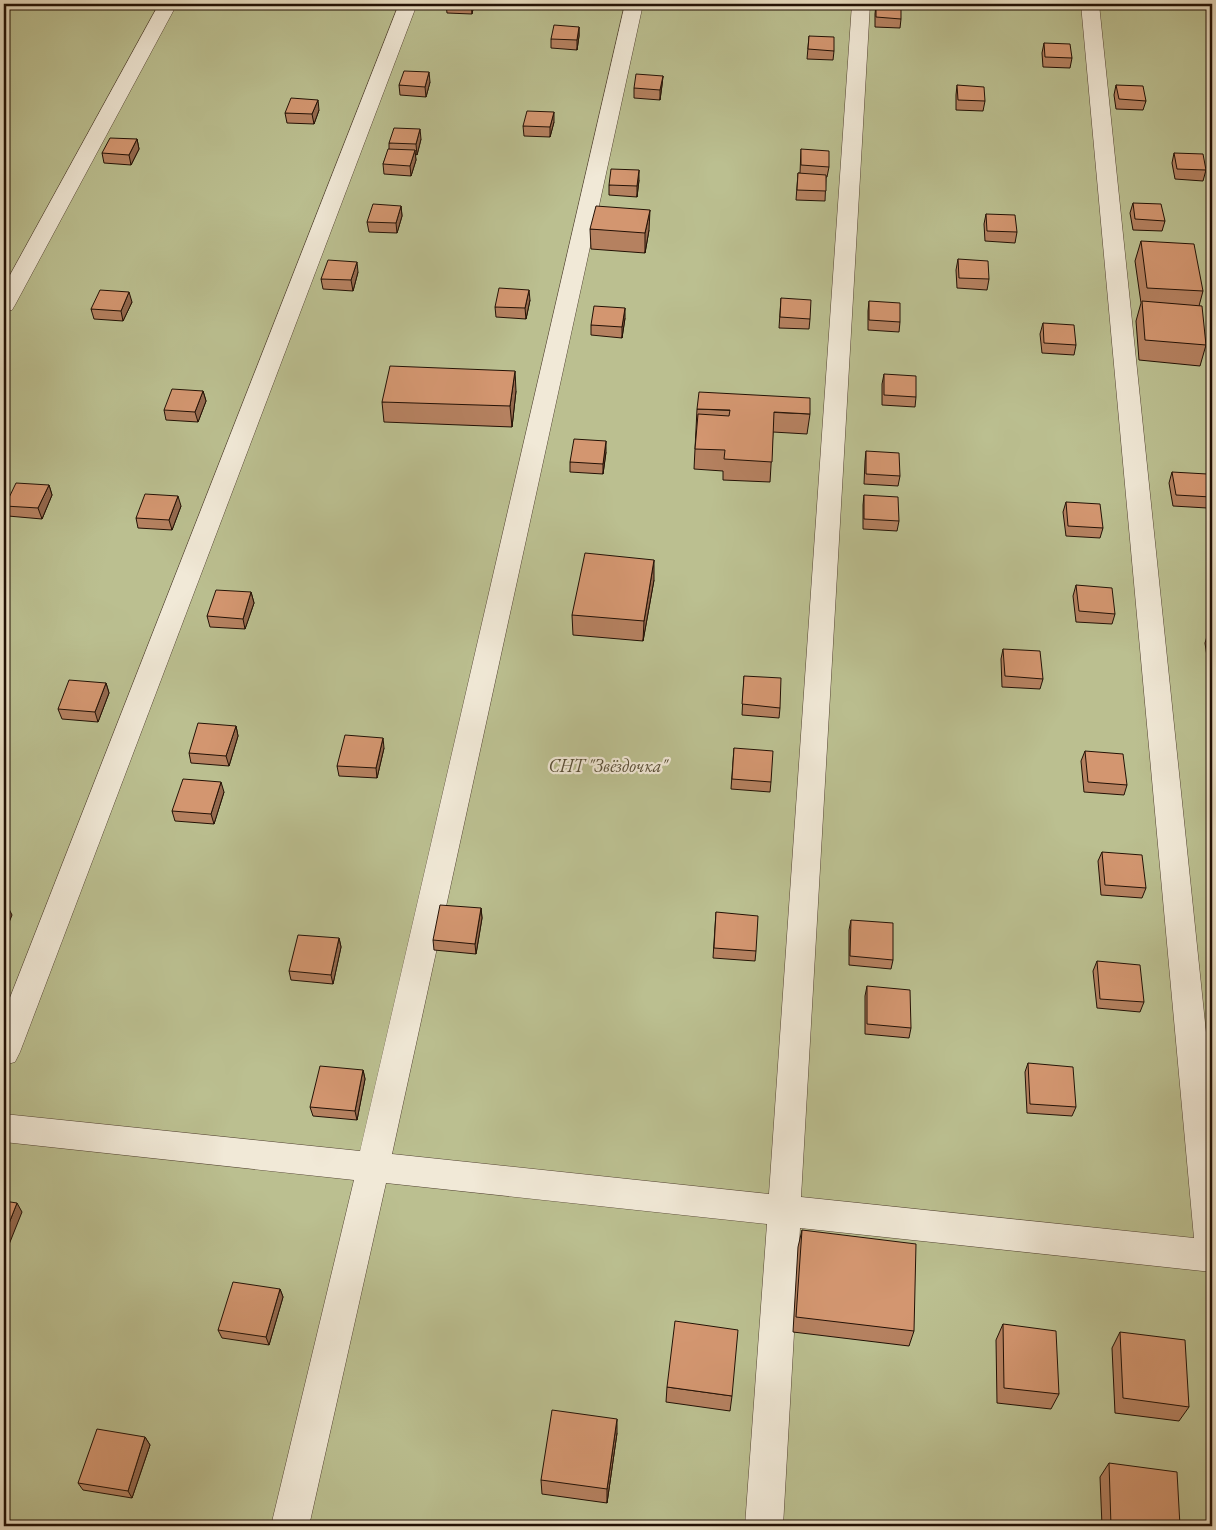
<svg xmlns="http://www.w3.org/2000/svg" width="1216" height="1530" font-family="'EB Garamond',serif">
	<style>
		.green { fill: #bbbf90; stroke: #6f684a }
		.lines { fill: none; stroke-linecap: round; stroke-linejoin: round }
		.minor-casing { stroke: #544434; stroke-width: 1 }
		.minor { fill: #f1e9d7; fill-rule: evenodd }
		.wall { fill: #b58160; stroke: #231105 }
		.shaded-wall { fill: #94694e; stroke: #231105 }
		.building { fill: #d39670; stroke: #231105 }
		.labels { text-anchor: middle; dominant-baseline: central; stroke-width: 4.5; stroke-linejoin: round; paint-order: stroke }
		.park-label { font-size: 18px; font-style: italic; fill: #584e36; stroke: #f1e9d7 }
	</style>
	<rect width="100%" height="100%" fill="#e9ddc1"/>
	<filter id="stains"><feTurbulence type="fractalNoise" baseFrequency=".004" numOctaves="4"/><feColorMatrix values="0 0 0 0 .2 0 0 0 0 .09 0 0 0 0 .02 0 0 0 .5 -.17"/></filter>
	<radialGradient id="worn" r=".72"><stop offset=".6" stop-color="#630" stop-opacity="0"/><stop offset="1" stop-color="#630" stop-opacity=".3"/></radialGradient>
	<rect class="green" x="4" y="4" width="1208" height="1522"/>
	<g class="lines">
		<g class="minor-casing">
			<g id="minor">
				<path d="M159 4H177L15 305 12 310 4 311V286Z"/>
				<path d="M399 4H417L20 1052 15 1062 4 1065V1013Z"/>
				<path d="M625 4H643L392 1154 769 1194 852 4H870L801 1197 1194 1238 1081 4H1099L1212 1090V1272L800 1228 783 1526H745L767 1224 386 1183 309 1526H271L354 1180 4 1142V1114L360 1151Z"/>
			</g>
		</g>
		<use href="#minor" class="minor"/>
	</g>
	<g class="wall">
		<path d="M446 4H474L472 14 447 13Z"/>
		<path d="M876 4 901 19 900 28 875 27V14Z"/>
		<path d="M579 27V36L577 50 551 48V39Z"/>
		<path d="M809 36 834 51 833 60 807 59Z"/>
		<path d="M1044 43 1072 58 1070 68 1043 67 1042 53Z"/>
		<path d="M663 76 662 85 660 100 634 98V88Z"/>
		<path d="M430 82 426 97 400 95 399 85Z"/>
		<path d="M957 85 985 101 983 111 956 110V95Z"/>
		<path d="M1116 85 1146 101 1143 110 1116 109 1114 95Z"/>
		<path d="M319 110 314 124 287 123 285 113Z"/>
		<path d="M554 122 550 137 524 136 523 126Z"/>
		<path d="M137 139 139 149 131 165 104 163 102 153Z"/>
		<path d="M421 139 417 155 415 154 416 160 411 176 384 174 383 164 389 149V143Z"/>
		<path d="M801 149 829 167 827 177H826L825 201 796 200 798 173H800Z"/>
		<path d="M1174 153 1206 170 1203 181 1175 179 1172 163Z"/>
		<path d="M639 180 637 197 609 195V185Z"/>
		<path d="M1133 203 1165 221 1162 231 1133 230 1130 213Z"/>
		<path d="M401 206 402 216 397 233 369 232 367 222Z"/>
		<path d="M986 214 1017 232 1015 243 985 241 984 224Z"/>
		<path d="M590 229 649 230 645 253 591 249Z"/>
		<path d="M1141 241 1203 291 1199 306 1206 345 1200 366 1139 360 1136 321 1141 303 1135 261Z"/>
		<path d="M958 259 989 279 987 290 957 288 956 270Z"/>
		<path d="M358 272 353 291 323 289 321 279Z"/>
		<path d="M781 298 810 319 809 329 779 328Z"/>
		<path d="M530 300 526 319 496 317 495 307Z"/>
		<path d="M869 301 900 322 899 332 868 330V311Z"/>
		<path d="M132 302 123 321 94 319 91 309Z"/>
		<path d="M625 318 622 338 591 335V325Z"/>
		<path d="M1043 323 1076 345 1074 355 1042 353 1040 334Z"/>
		<path d="M884 374 916 397 915 407 882 405V384Z"/>
		<path d="M203 391 206 401 198 422 166 420 164 410Z"/>
		<path d="M516 391 512 427 384 422 382 402Z"/>
		<path d="M697 409 810 414 807 434 773 432 770 482 723 480V471L694 469Z"/>
		<path d="M866 451 900 476 898 486 864 484 865 461Z"/>
		<path d="M606 452 603 474 570 472V462Z"/>
		<path d="M1172 472 1211 497 1207 508 1173 506 1169 483Z"/>
		<path d="M49 485 52 495 42 519 8 516 5 506Z"/>
		<path d="M864 495 899 521 897 531 863 529V505Z"/>
		<path d="M1066 502 1103 528 1100 538 1066 536 1063 512Z"/>
		<path d="M181 506 172 530 138 528 136 518Z"/>
		<path d="M654 580 643 641 573 635 572 615Z"/>
		<path d="M1076 585 1115 614 1112 624 1076 622 1073 596Z"/>
		<path d="M251 592 254 603 245 629 210 627 207 616Z"/>
		<path d="M1208 633H1212V670H1209L1205 643Z"/>
		<path d="M1003 649 1043 679 1040 689 1002 687 1001 659Z"/>
		<path d="M744 676 780 708 779 718 742 715Z"/>
		<path d="M106 683 109 693 98 722 62 719 58 709Z"/>
		<path d="M236 726 238 736 229 766 191 763 189 753Z"/>
		<path d="M384 748 377 778 339 776 337 766Z"/>
		<path d="M734 748 771 782 770 792 731 789Z"/>
		<path d="M1085 751 1127 785 1124 795 1084 792 1081 761Z"/>
		<path d="M224 792 214 824 175 821 172 811Z"/>
		<path d="M1102 852 1146 888 1142 898 1101 895 1098 861Z"/>
		<path d="M481 908 482 918 476 954 434 950 433 940Z"/>
		<path d="M716 912 756 951 755 961 713 958Z"/>
		<path d="M851 920 893 960 891 969 849 965V930Z"/>
		<path d="M339 938 341 947 333 984 291 980 289 971Z"/>
		<path d="M1097 961 1144 1002 1140 1012 1097 1008 1093 971Z"/>
		<path d="M867 986 911 1028 909 1038 865 1034V996Z"/>
		<path d="M1028 1063 1076 1107 1072 1116 1027 1113 1025 1072Z"/>
		<path d="M363 1070 365 1079 357 1120 313 1116 310 1107Z"/>
		<path d="M802 1230 914 1331 909 1346 793 1332 798 1247Z"/>
		<path d="M280 1289 283 1297 269 1345 222 1338 218 1330Z"/>
		<path d="M1003 1324 1059 1394 1051 1409 997 1403 996 1340Z"/>
		<path d="M1120 1332 1189 1407 1179 1421 1115 1413 1112 1348Z"/>
		<path d="M667 1387 732 1396 730 1411 666 1402Z"/>
		<path d="M617 1433 607 1503 542 1494 541 1480Z"/>
		<path d="M145 1437 150 1445 132 1498 83 1490 78 1483Z"/>
		<path d="M1109 1463 1180 1526H1102L1100 1477Z"/>
	</g>
	<g class="shaded-wall">
		<path d="M471 4H474L472 14Z"/>
		<path d="M579 27V36L577 50V40Z"/>
		<path d="M429 72 430 82 426 97 425 87Z"/>
		<path d="M663 76 662 85 660 100V90Z"/>
		<path d="M318 100 319 110 314 124 312 114Z"/>
		<path d="M554 112V122L550 137V127Z"/>
		<path d="M420 129 421 139 417 155 416 144Z"/>
		<path d="M137 139 139 149 131 165 129 155Z"/>
		<path d="M415 150 416 160 411 176 410 166Z"/>
		<path d="M639 170V180L637 197V186Z"/>
		<path d="M401 206 402 216 397 233 396 223Z"/>
		<path d="M650 210 649 230 645 253V233Z"/>
		<path d="M357 262 358 272 353 291 351 280Z"/>
		<path d="M529 290 530 300 526 319 525 308Z"/>
		<path d="M129 292 132 302 123 321 121 311Z"/>
		<path d="M625 308V318L622 338V327Z"/>
		<path d="M515 371 516 391 512 427 510 406Z"/>
		<path d="M203 391 206 401 198 422 195 412Z"/>
		<path d="M606 441V452L603 474V464Z"/>
		<path d="M49 485 52 495 42 519 38 508Z"/>
		<path d="M178 496 181 506 172 530 169 520Z"/>
		<path d="M654 560V580L643 641 644 621Z"/>
		<path d="M251 592 254 603 245 629 243 619Z"/>
		<path d="M106 683 109 693 98 722 95 712Z"/>
		<path d="M236 726 238 736 229 766 226 756Z"/>
		<path d="M383 738 384 748 377 778 376 768Z"/>
		<path d="M221 782 224 792 214 824 211 814Z"/>
		<path d="M7 905 12 915 4 935V914Z"/>
		<path d="M481 908 482 918 476 954 475 944Z"/>
		<path d="M339 938 341 947 333 984 331 975Z"/>
		<path d="M363 1070 365 1079 357 1120 355 1111Z"/>
		<path d="M17 1203 22 1212 4 1257V1236Z"/>
		<path d="M280 1289 283 1297 269 1345 266 1337Z"/>
		<path d="M617 1419V1433L607 1503V1489Z"/>
		<path d="M145 1437 150 1445 132 1498 128 1491Z"/>
	</g>
	<g class="building">
		<path d="M876 4 901 6V19L876 17Z"/>
		<path d="M554 25 579 27 577 40 551 39Z"/>
		<path d="M809 36 834 37V51L808 49Z"/>
		<path d="M1044 43 1070 44 1072 58 1045 57Z"/>
		<path d="M404 71 429 72 425 87 399 85Z"/>
		<path d="M636 74 663 76 660 90 634 88Z"/>
		<path d="M957 85 984 87 985 101 958 100Z"/>
		<path d="M1116 85 1143 86 1146 101 1119 99Z"/>
		<path d="M291 98 318 100 312 114 285 113Z"/>
		<path d="M527 111 554 112 550 127 523 126Z"/>
		<path d="M394 128 420 129 416 144 389 143Z"/>
		<path d="M110 138 137 139 129 155 102 153Z"/>
		<path d="M388 149 415 150 410 166 383 164Z"/>
		<path d="M801 149 829 151V167L801 165Z"/>
		<path d="M1174 153 1203 154 1206 170 1177 169Z"/>
		<path d="M611 169 639 170 637 186 609 185Z"/>
		<path d="M798 173 826 175V191L797 190Z"/>
		<path d="M1133 203 1161 204 1165 221 1135 219Z"/>
		<path d="M373 204 401 206 396 223 367 222Z"/>
		<path d="M596 206 650 210 645 233 590 229Z"/>
		<path d="M986 214 1015 215 1017 232 987 231Z"/>
		<path d="M1141 241 1194 244 1203 291 1147 288Z"/>
		<path d="M958 259 988 261 989 279 959 278Z"/>
		<path d="M328 260 357 262 351 280 321 279Z"/>
		<path d="M499 288 529 290 525 308 495 307Z"/>
		<path d="M100 290 129 292 121 311 91 309Z"/>
		<path d="M781 298 811 300 810 319 780 317Z"/>
		<path d="M869 301 900 303V322L869 320Z"/>
		<path d="M1142 301 1202 306 1206 345 1145 340Z"/>
		<path d="M594 306 625 308 622 327 591 325Z"/>
		<path d="M1043 323 1074 325 1076 345 1044 343Z"/>
		<path d="M390 366 515 371 510 406 382 402Z"/>
		<path d="M884 374 916 376V397L884 395Z"/>
		<path d="M172 389 203 391 195 412 164 410Z"/>
		<path d="M699 392 810 398V414L774 412 772 462 724 459 725 450 695 449 698 414 729 416 730 410 697 409Z"/>
		<path d="M574 439 606 441 603 464 570 462Z"/>
		<path d="M866 451 899 453 900 476 866 474Z"/>
		<path d="M1172 472 1207 474 1211 497 1176 495Z"/>
		<path d="M16 483 49 485 38 508 5 506Z"/>
		<path d="M145 494 178 496 169 520 136 518Z"/>
		<path d="M864 495 898 497 899 521 864 519Z"/>
		<path d="M1066 502 1100 504 1103 528 1068 526Z"/>
		<path d="M585 553 654 560 644 621 572 615Z"/>
		<path d="M1076 585 1112 588 1115 614 1079 611Z"/>
		<path d="M216 590 251 592 243 619 207 616Z"/>
		<path d="M1208 633H1212V657Z"/>
		<path d="M1003 649 1040 651 1043 679 1005 676Z"/>
		<path d="M744 676 781 678 780 708 742 704Z"/>
		<path d="M69 680 106 683 95 712 58 709Z"/>
		<path d="M198 723 236 726 226 756 189 753Z"/>
		<path d="M345 735 383 738 376 768 337 766Z"/>
		<path d="M734 748 773 751 771 782 732 779Z"/>
		<path d="M1085 751 1123 754 1127 785 1088 782Z"/>
		<path d="M183 779 221 782 211 814 172 811Z"/>
		<path d="M1102 852 1142 855 1146 888 1105 885Z"/>
		<path d="M4 905H7L4 914Z"/>
		<path d="M440 905 481 908 475 944 433 940Z"/>
		<path d="M716 912 758 916 756 951 714 948Z"/>
		<path d="M851 920 893 923V960L850 956Z"/>
		<path d="M298 935 339 938 331 975 289 971Z"/>
		<path d="M1097 961 1140 965 1144 1002 1100 999Z"/>
		<path d="M867 986 910 990 911 1028 867 1024Z"/>
		<path d="M1028 1063 1073 1067 1076 1107 1030 1104Z"/>
		<path d="M320 1066 363 1070 355 1111 310 1107Z"/>
		<path d="M4 1201 17 1203 4 1236Z"/>
		<path d="M802 1230 916 1244 914 1331 796 1317Z"/>
		<path d="M233 1282 280 1289 266 1337 218 1330Z"/>
		<path d="M675 1321 738 1330 732 1396 667 1387Z"/>
		<path d="M1003 1324 1056 1331 1059 1394 1004 1388Z"/>
		<path d="M1120 1332 1185 1340 1189 1407 1123 1398Z"/>
		<path d="M552 1410 617 1419 607 1489 541 1480Z"/>
		<path d="M97 1429 145 1437 128 1491 78 1483Z"/>
		<path d="M1109 1463 1177 1472 1180 1526H1111Z"/>
	</g>
	<g class="labels">
		<g class="park-label">
			<text x="608" y="765">СНТ "Звёздочка"</text>
		</g>
	</g>
	<rect width="1216" height="1530" fill="none" stroke="#e9ddc1" stroke-width="20"/>
	<rect x="5" y="5" width="1206" height="1520" fill="none" stroke="#231105" stroke-width="2.5"/>
	<rect x="10" y="10" width="1196" height="1510" fill="none" stroke="#231105"/>
	<rect width="100%" height="100%" filter="url(#stains)"/>
	<rect width="100%" height="100%" fill="url(#worn)"/>
</svg>
